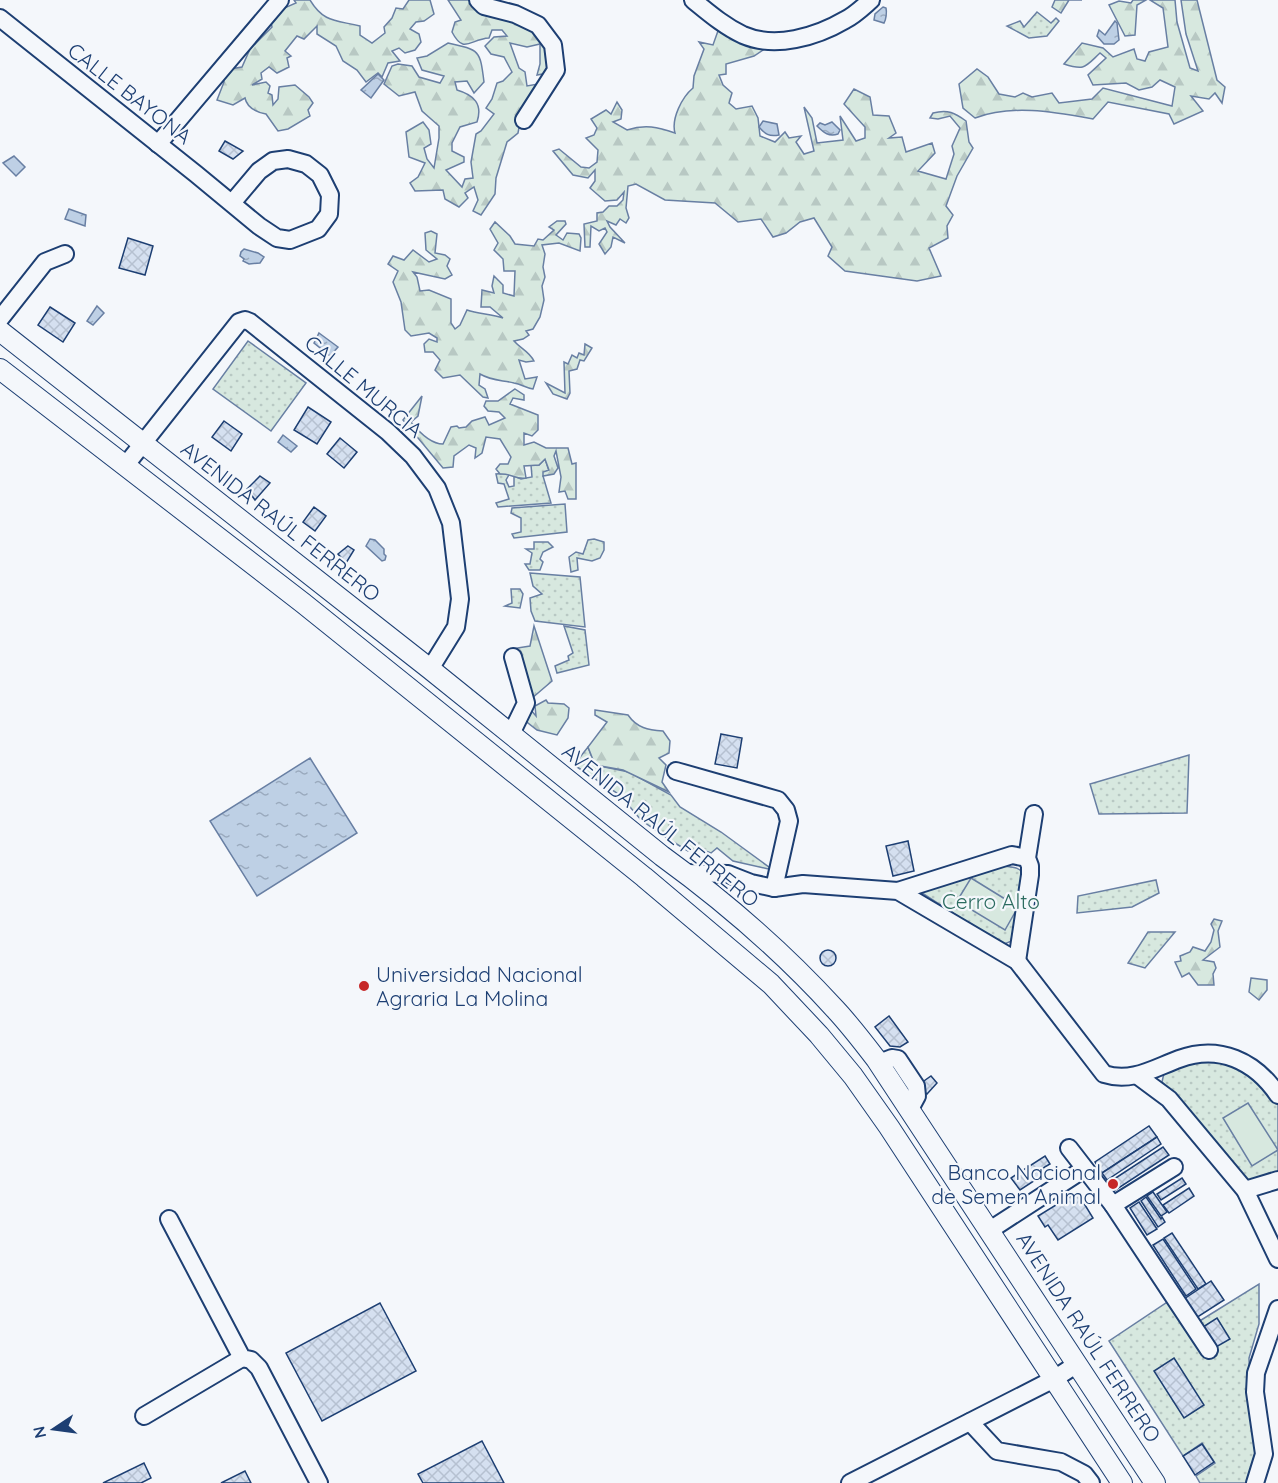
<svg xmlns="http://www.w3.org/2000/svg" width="1278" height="1483" font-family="Quicksand,sans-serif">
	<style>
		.green { fill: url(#green-dots); stroke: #687fa3; stroke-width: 1.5 }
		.forest { fill: url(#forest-firs); stroke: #687fa3; stroke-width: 1.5 }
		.pitch { fill: #d7e8df; stroke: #687fa3; stroke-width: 1.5 }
		.water { fill: url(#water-ripples); stroke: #687fa3; stroke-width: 1.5 }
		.building { fill: url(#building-cross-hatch); stroke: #1d3f73; stroke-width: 1.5 }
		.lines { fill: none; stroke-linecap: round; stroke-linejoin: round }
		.minor-casing { stroke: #1d3f73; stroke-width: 20 }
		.major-casing { stroke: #1d3f73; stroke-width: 22 }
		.minor { stroke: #f4f7fb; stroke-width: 16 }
		.major { stroke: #f4f7fb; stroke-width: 20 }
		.poi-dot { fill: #c62828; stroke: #f4f7fb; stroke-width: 2 }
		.labels { text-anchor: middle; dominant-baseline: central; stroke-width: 4.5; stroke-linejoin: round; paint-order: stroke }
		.street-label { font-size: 21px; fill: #1d3f73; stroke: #f4f7fb }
		.park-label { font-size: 21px; fill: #2c6c60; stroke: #f4f7fb }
		.poi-label { font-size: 21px; fill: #1d3f73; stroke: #f4f7fb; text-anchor: start }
	</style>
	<defs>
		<pattern id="green-dots" width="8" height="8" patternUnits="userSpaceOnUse" patternTransform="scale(1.5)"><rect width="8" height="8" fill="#d7e8df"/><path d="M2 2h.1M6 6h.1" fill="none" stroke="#b8c8c3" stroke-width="1.8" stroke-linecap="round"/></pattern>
		<pattern id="forest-firs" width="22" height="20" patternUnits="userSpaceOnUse" patternTransform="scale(1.5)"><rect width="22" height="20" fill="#d7e8df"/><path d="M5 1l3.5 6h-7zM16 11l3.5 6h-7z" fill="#b8c8c3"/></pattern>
		<pattern id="water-ripples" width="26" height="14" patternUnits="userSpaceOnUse" patternTransform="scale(1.5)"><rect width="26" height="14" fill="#bed0e5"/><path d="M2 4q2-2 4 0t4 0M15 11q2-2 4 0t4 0" fill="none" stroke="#9aaabe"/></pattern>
		<pattern id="building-cross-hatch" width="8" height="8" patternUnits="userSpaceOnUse" patternTransform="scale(1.5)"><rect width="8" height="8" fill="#d5e0f0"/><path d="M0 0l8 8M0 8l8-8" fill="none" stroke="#b6c1d1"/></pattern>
	</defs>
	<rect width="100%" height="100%" fill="#f4f7fb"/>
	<g class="green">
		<path d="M1037 12 1051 23 1056 18 1059 21 1047 36 1029 38 1007 26 1020 21 1024 27Z"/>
		<path d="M248 341 306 383 271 431 213 389Z"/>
		<path d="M545 459 549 471 543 476 551 503 498 507 496 503 509 499 504 484 498 483 496 474 510 473 506 480 509 487 514 486V476L521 479 532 477 531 465H539Z"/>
		<path d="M565 504 567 532 514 538 512 534 521 532V518L511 513 512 508Z"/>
		<path d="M594 539 604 542V550L600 558 592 561 577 558 578 570 571 572 569 557 576 552 583 554 588 540Z"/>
		<path d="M534 542H548L553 547 543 552 540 559 543 562 540 570H529L525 564H530L532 553 526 549H534Z"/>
		<path d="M530 573 580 577 585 627 535 621 531 611 530 598 542 594 533 586Z"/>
		<path d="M511 589H520L523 594 520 608 505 606 512 603Z"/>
		<path d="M564 626 585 630 589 665 557 673 555 666 569 660 568 656 573 653Z"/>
		<path d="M588 747 595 765 629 772 671 795 680 807 721 832 773 870 733 861 717 848 711 853 703 850 688 851 670 840 641 820 620 795 577 767V761Z"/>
		<path d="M1189 755 1187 813 1099 814 1090 784Z"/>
		<path d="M1004 866C1014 867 1020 867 1026 877L1014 940 1002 945 922 893V891Z"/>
		<path d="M1156 880 1159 893 1132 907 1077 913 1078 896Z"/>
		<path d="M1148 932H1175L1145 968 1128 963Z"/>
		<path d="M1204 1057 1236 1061 1278 1102V1173L1246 1183 1162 1082 1164 1073Z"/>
		<path d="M1259 1284V1324L1249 1358 1250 1391 1259 1457 1249 1483H1200L1196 1476 1215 1463 1202 1443 1183 1456 1109 1341 1169 1301 1198 1322Z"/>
	</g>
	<g class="forest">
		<path d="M294 0H310C324 23 336 20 360 26V35L372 43 385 33 384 27 392 18 396 8 403 9 409 0H430L434 14 424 21 416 22 410 29 419 34 421 42 415 50 405 53 399 48 392 51 400 61 388 63 382 77 378 73 366 82 357 70 343 61 336 46 317 34V26L304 39 297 36 285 51 291 56 287 58 289 67 277 73 269 67 261 73 262 79 252 85 266 82 270 86 268 93 272 95 273 105 278 99 279 87 295 85 309 97 313 103 308 110 310 116 288 129 278 131 266 114C256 112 247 108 245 98L233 105 217 100 224 82 223 77 230 69 242 67 250 49 272 27 271 22 282 9 296 3Z"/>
		<path d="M448 0H473L536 29 547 45 551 65 548 73 537 75 540 64V44L527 47 510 43 519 68 525 72 527 86 544 83 521 117 518 133 507 142 496 178 495 194 481 215 473 211 478 200 474 187 465 193 468 198 459 207 445 199 443 190 415 191 410 183 418 177 425 163 409 157 406 132 423 122 429 130 431 144 424 148 427 159 434 168 439 138V126L422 111 415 92 399 96 384 84 392 66 398 64 412 66 419 77 440 83 444 76 422 70 417 58 427 56 448 43C480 50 480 50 484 82L474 93 467 81 455 82 457 90C474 95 483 104 477 122L460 127 452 143V151L464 157V162L446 170 462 187 465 179 473 178 471 162 476 134 481 131 494 114 486 108 492 99 497 83 503 81 512 72 504 57 491 54 485 46 494 37 507 36 502 30H492L489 38C470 39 464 55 452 32L455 22 461 20Z"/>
		<path d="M1055 0H1082H1069L1061 13 1052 7Z"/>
		<path d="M1133 0H1146L1137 5 1135 35 1125 36 1109 5 1119 1 1131 3Z"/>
		<path d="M1150 0H1175L1177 22 1190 68 1198 71 1186 34 1181 0H1197L1217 80 1225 87 1222 103 1215 93 1209 99 1191 96 1203 111 1174 124 1169 114 1108 102 1093 119C1054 112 1012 104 975 118L963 108 959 84 977 69 988 77 999 94 1015 97 1023 93 1032 97 1052 93 1059 103 1092 99 1103 88 1172 106 1175 87 1160 80 1152 87 1139 90 1126 83 1093 85 1088 75 1106 58 1100 53C1085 67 1085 71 1064 64L1082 43 1103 48 1113 57 1134 49 1137 59 1145 61 1149 52 1168 47 1163 8Z"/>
		<path d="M719 28 757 45 763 50 754 56 726 64V74L719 75 723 85 732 93 729 103 736 109 752 106 758 118 760 136 775 142 785 132 789 138 801 136 796 142 804 154 814 151 804 107 812 118 817 143 843 140 840 116 856 141 865 138V127L844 104 854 89 870 97 873 115 889 116 896 133 889 138 902 137 906 152 932 143 935 153 918 171 946 179 954 154 952 146 960 128 950 116 938 119 930 118 933 113C948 109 955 113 966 121L969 142 973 148 957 176 946 206 953 215 947 226 948 238 929 248 941 276 917 281 845 271 828 256 832 247 814 218 800 222 786 233 773 237 761 219 738 222 715 203 665 200 636 184 628 186 626 208 629 218 626 223 620 219 616 225 607 221 610 227 625 243 613 237 611 247 605 254 599 244 607 232 605 228 599 231 591 226 590 247H585L584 224 597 221V213L603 212 609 206H617L623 200 624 192 617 200 605 201 590 188 595 181V170L588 178 573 175 553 151 559 149 581 167 589 168 597 162 598 150 586 138 594 135 597 128 591 119 606 110 611 114 617 102 622 110 621 119 613 122 627 130C645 124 658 127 675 133 671 119 682 97 693 88L694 76 704 49 699 42 713 45Z"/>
		<path d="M557 221H565L566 224 556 235 563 240 567 233 579 234 581 238 580 251 559 243 542 245 545 254 543 267 545 277 542 286 544 300 540 317 533 329 526 331 529 335 523 339 514 341C521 349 529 351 534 361L526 362 519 360 525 379 537 377 533 389C526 388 521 384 514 383 502 380 492 381 480 374L479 385 485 389 488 398 483 397 460 375 443 378 435 370 440 360 433 352H425L424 344 429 339 437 342V338L429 333 411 336 405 330 401 302 393 282 398 271 388 264 393 256 404 260 413 250 429 262 437 259 426 250 425 233 431 231 437 234 435 253 445 255 450 259 447 266 452 275 445 279 413 272 417 277 420 291 429 290 451 299V323L455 329 460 325 467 310C478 314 491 314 503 318L490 307H481L482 290 494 293 492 286 494 276 503 285V293L514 296 515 271H504L503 259 494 250 498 243 490 229 495 222 510 236 515 244 534 246 538 239 543 240 554 230 549 227Z"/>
		<path d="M585 344 592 348 584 361 580 360 577 369 569 371 570 393 567 399 553 394 546 383 565 393 564 362 568 364 572 355 577 358 579 353 584 355Z"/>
		<path d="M515 389 524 395V400L513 398 510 404 538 415V430L532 436 524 433V445L534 442 546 448H568L572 464 576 463V499H568L565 491 559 492 561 477 556 451 554 456 558 468 554 474 543 476V472L549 470 545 459 539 465 524 466 526 478C516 480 511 473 500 474L496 469 500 464H508L511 457 500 439 486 437 482 453 475 458 476 448 469 445 454 456 453 467 443 468 403 420 422 396 418 416 411 422C419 432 430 444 443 444L451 427 457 426 459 428 466 427 472 421 485 417 489 425 505 418 499 412 488 411 484 406 486 401H498Z"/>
		<path d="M534 626 552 681 531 699 517 648 530 646Z"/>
		<path d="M546 700 548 703 564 704 569 708 568 718 557 735 537 730 523 719 530 709 536 716 535 706Z"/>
		<path d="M595 710 628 715C637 728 648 730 663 731L670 741 669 753 659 758 666 765 662 782 669 792 623 770 595 765 588 747 607 722 595 715Z"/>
		<path d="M1214 919 1222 921 1218 931 1220 947 1203 960 1214 962 1216 968 1213 974 1214 985H1198L1189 973 1182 977 1175 962 1181 961 1180 956 1190 952 1193 947 1205 951 1211 942 1214 930 1211 924Z"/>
		<path d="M1251 978 1267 980V990L1259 1000 1249 992Z"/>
	</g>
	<g class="pitch">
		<path d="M971 878 1018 907 1005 930 957 901Z"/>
		<path d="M1248 1103 1278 1150 1252 1166 1223 1118Z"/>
	</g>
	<g class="water">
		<path d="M883 7 886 8C887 12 886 20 884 23L874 20 875 14Z"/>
		<path d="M1115 21 1117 23 1119 40 1114 44H1104L1097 36 1099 30 1105 35Z"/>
		<path d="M378 74 384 80 371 98 361 90Z"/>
		<path d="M763 121 777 124 779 135C769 137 765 134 759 127Z"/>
		<path d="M832 122 840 130 838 134C829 137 824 133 817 126L820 123 825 125Z"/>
		<path d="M14 156 25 167 16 176 3 163Z"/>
		<path d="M69 209 86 215 85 226 65 219Z"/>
		<path d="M244 249 258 253 264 257 260 263 249 264 243 261 244 259 240 256 241 252Z"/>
		<path d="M97 306 104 313 93 325 87 321Z"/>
		<path d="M319 333 338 347 330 356 314 343Z"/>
		<path d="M283 435 297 446 291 452 278 442Z"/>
		<path d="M370 539 375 540 384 549V554L386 556 385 560 382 561 366 546Z"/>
		<path d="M310 758 357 833 257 896 210 821Z"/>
	</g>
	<g class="building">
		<path d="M225 141 243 151 233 159 219 151Z"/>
		<path d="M128 238 153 246 145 275 119 268Z"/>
		<path d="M50 307 75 323 63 342 38 325Z"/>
		<path d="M308 407 331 422 317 444 294 430Z"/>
		<path d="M224 421 242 434 231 451 212 437Z"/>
		<path d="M340 438 357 452 344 468 327 454Z"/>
		<path d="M260 476 270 483 255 500 247 489Z"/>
		<path d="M314 507 326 516 315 531 303 522Z"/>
		<path d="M348 546 354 550 346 563 338 554Z"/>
		<path d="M721 734 742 738 737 768 715 764Z"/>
		<path d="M908 841 914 871 893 876 886 846Z"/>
		<circle cx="828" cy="958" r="8"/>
		<path d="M889 1016 908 1042 900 1047 890 1046 875 1027Z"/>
		<path d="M931 1076 937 1083 927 1094 923 1091 925 1087 921 1083Z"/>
		<path d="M1149 1126 1157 1137 1102 1173 1095 1162Z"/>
		<path d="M1157 1137 1161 1144 1107 1180 1102 1173Z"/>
		<path d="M1163 1147 1169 1155 1114 1191 1108 1183Z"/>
		<path d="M1045 1156 1050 1164 1043 1168 1046 1173 1020 1190 1011 1178Z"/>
		<path d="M1182 1178 1186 1184 1161 1200 1157 1194Z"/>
		<path d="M1189 1188 1194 1196 1169 1213 1163 1205Z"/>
		<path d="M1077 1192 1093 1218 1058 1240 1048 1225 1045 1227 1038 1216Z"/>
		<path d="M1153 1192 1167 1212 1161 1216 1147 1196Z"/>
		<path d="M1146 1197 1161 1219 1162 1217 1165 1222 1158 1227 1141 1201Z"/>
		<path d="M1139 1202 1157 1229 1147 1235 1130 1208Z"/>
		<path d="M1172 1233 1206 1284 1198 1289 1164 1238Z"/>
		<path d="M1163 1239 1196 1289 1186 1296 1153 1245Z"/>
		<path d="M1211 1281 1224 1300 1196 1318 1184 1299Z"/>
		<path d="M380 1303 416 1371 322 1421 286 1353Z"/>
		<path d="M1217 1318 1230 1339 1216 1347 1203 1327Z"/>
		<path d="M1174 1358 1204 1405 1184 1418 1154 1371Z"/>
		<path d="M482 1441 504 1483H423L418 1474Z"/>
		<path d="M1202 1444 1214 1462 1195 1475 1183 1456Z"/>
		<path d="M144 1463 151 1478 141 1483H103Z"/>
		<path d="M245 1471 251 1483H221Z"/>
	</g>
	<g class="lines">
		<g class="minor-casing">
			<g id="minor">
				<path d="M478 0 484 6 515 14 538 25 553 45 556 70 524 120"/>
				<path d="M693 0C709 13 724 26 743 35 775 49 816 37 845 20 855 15 863 7 871 0"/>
				<path d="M0 18 196 174 259 226 277 238 290 240 318 229 329 214 330 195 320 175 306 164 288 159 273 161 259 171 232 203"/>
				<path d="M158 144 280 0"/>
				<path d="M0 319 45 262 65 254"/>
				<path d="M125 466 239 322 245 320 250 322 388 432 413 456 437 488 451 523 460 599 456 627 430 669"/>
				<path d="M511 734 526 703 513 657"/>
				<path d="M676 771 778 800 786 810 789 821 774 888"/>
				<path d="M685 873 728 874 751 883 774 888 803 884 898 891 1017 961 1104 1074C1132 1083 1154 1068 1179 1059 1219 1044 1255 1061 1278 1095"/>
				<path d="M898 891 1012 855 1027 858"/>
				<path d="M1017 961 1030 875V866L1027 858 1034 814"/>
				<path d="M879 1063 892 1058 898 1059 916 1086 917 1096 910 1109"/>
				<path d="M1138 1076 1169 1099 1245 1190 1278 1259"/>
				<path d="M1069 1148 1113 1205 1209 1350"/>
				<path d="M1245 1190 1278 1180"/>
				<path d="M1113 1205 1174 1167"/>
				<path d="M169 1219 242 1358 251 1360 259 1368 319 1483"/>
				<path d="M990 1230 1084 1169"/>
				<path d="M144 1416 242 1358"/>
				<path d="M970 1422 997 1451 1061 1462 1084 1474 1091 1483"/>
				<path d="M850 1483 1054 1379 1077 1364"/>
				<path d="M1255 1483 1264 1454 1255 1392 1256 1373 1278 1309"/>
			</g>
		</g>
		<g class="major-casing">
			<g id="major">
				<path d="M0 331 430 669 662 856C724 901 784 953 835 1009 850 1025 863 1042 876 1059L1155 1483"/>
				<path d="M0 369 303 603 644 877 771 984 819 1035 853 1076 889 1127 1122 1483"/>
			</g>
		</g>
		<use href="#minor" class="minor"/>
		<use href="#major" class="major"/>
	</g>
	<g class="poi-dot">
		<circle cx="364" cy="986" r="6"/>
		<circle cx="1113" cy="1184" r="6"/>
	</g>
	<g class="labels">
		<g class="street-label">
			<text transform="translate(130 93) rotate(38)">CALLE BAYONA</text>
			<text transform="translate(364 386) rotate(40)">CALLE MURCIA</text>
			<text transform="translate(281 521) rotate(38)">AVENIDA RAÚL FERRERO</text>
			<text transform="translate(661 825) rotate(39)">AVENIDA RAÚL FERRERO</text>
			<text transform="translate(1089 1337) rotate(57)">AVENIDA RAÚL FERRERO</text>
		</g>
		<g class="park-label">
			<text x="991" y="901">Cerro Alto</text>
		</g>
		<g class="poi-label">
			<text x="376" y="974">Universidad Nacional<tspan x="376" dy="24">Agraria La Molina</tspan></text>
			<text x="1101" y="1172" text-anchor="end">Banco Nacional<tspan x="1101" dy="24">de Semen Animal</tspan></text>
		</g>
	</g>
	<g transform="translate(54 1429) rotate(257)" stroke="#f4f7fb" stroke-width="4.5" paint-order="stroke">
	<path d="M0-4.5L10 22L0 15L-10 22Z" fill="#1d3f73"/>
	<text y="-9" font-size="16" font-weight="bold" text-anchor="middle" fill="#1d3f73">N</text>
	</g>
</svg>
